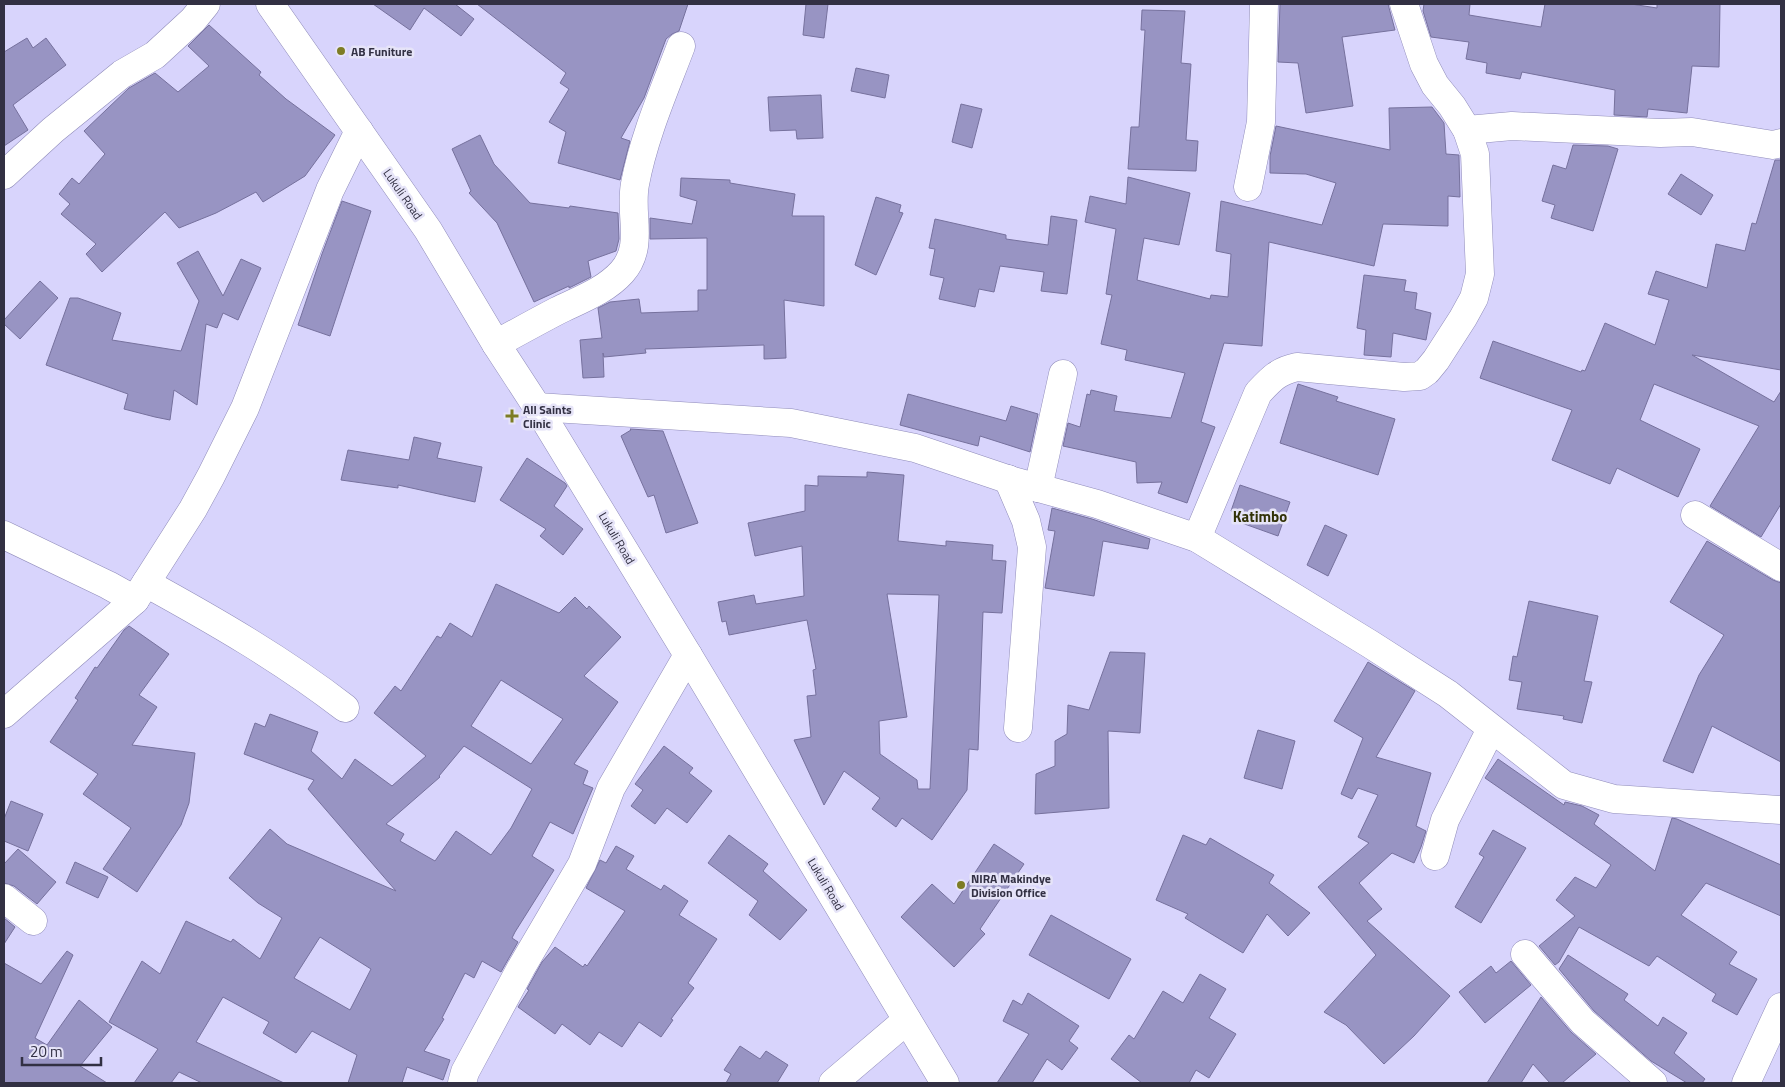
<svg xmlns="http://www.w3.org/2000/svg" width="1785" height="1087" font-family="'Titillium Web',sans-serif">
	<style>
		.building { fill: #9894c3; stroke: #76719d; fill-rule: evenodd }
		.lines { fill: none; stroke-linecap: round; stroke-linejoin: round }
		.minor-casing { stroke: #908cba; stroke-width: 29 }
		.minor { stroke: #fff; stroke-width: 28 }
		.poi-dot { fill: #7d7c24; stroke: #e6e4f8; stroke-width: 2 }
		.labels { text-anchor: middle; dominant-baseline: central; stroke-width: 5; stroke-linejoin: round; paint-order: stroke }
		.poi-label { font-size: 12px; font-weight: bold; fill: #323043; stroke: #e6e4f8; text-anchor: start }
		.street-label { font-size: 12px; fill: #323043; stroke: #e6e4f8 }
		.quarter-label { font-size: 15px; font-weight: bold; fill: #323207; stroke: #e6e4f8 }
	</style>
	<rect width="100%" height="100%" fill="#d8d4fc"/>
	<g class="building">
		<path d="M373 4H455L474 19 461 36 424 8 410 30Z"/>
		<path d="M477 4H688L679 31 672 34 666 39 644 98 621 138 630 141 620 180 558 163 566 132 549 122 569 89 560 83 566 73Z"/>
		<path d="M806 4H828L824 38 803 35Z"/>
		<path d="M1280 4H1388L1395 30 1342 37 1353 106 1306 113 1298 63 1278 62Z"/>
		<path d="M1424 4H1470L1469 15 1541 27 1545 4H1631L1657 8V4H1720L1719 67 1692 66 1687 113 1648 109 1647 117 1614 115 1615 90 1522 72 1520 79 1486 73 1487 63 1466 59 1469 42 1431 37 1423 11Z"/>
		<path d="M1142 10 1185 11 1181 63 1191 64 1186 140 1198 141 1196 171 1128 169 1131 127H1139L1145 30H1141Z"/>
		<path d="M209 25 261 72 259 75 286 99 335 135 305 176 263 202 256 192 216 213 179 228 165 212 102 272 86 254 96 244 61 214 70 204 59 194 72 178 79 184 105 154 84 131 129 88 155 73 178 92 209 66 188 46Z"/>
		<path d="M27 38 33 48 46 38 66 65 13 105 28 130 4 146V52Z"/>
		<path d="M856 68 889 75 885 98 851 91Z"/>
		<path d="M821 95 823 138 797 139 796 130 770 131 768 97Z"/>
		<path d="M961 104 982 109 972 148 952 142Z"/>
		<path d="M1432 107 1444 123 1446 154 1459 155V157L1460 197 1448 196V226L1383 224 1374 266 1269 242 1262 346 1224 343 1201 422 1215 427 1187 503 1158 493 1162 482 1137 483 1136 462 1063 446 1068 423 1080 427 1087 394 1090 395 1091 390 1117 396 1114 411 1171 418 1185 373 1125 360 1127 350 1101 344 1112 295 1106 294 1116 229 1085 222 1090 196 1126 204 1128 177 1190 193 1179 245 1144 238 1137 280 1210 299 1211 295 1228 297 1231 254 1216 251 1221 201 1322 225 1336 183 1306 174 1270 173V156L1276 126 1390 150 1389 108Z"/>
		<path d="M480 135 494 164 530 203 569 208 570 206 618 213 619 239 616 251 588 261 591 277 569 288V286L534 302 497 223 469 193 471 191 452 149Z"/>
		<path d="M1573 145 1608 146 1618 149 1593 231 1551 218 1555 205 1542 201 1553 165 1566 169Z"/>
		<path d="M1775 160H1781V370L1692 355 1774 402 1781 391V504L1761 537 1710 506 1759 426 1654 384 1640 420 1700 449 1678 497 1617 468 1610 484 1552 460 1572 410 1480 378 1493 341 1581 372 1582 370 1585 371 1605 323 1655 345 1669 300 1648 294 1656 271 1707 288 1716 244 1745 251 1752 223 1756 224Z"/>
		<path d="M1681 174 1713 195 1701 215 1668 194Z"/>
		<path d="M681 178 730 180V183L795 194 792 216H824V306L784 300 786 358 764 359V345L645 349 646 353 604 357 603 353 604 377 583 378 580 340 602 338 598 308 610 302 639 299 641 313 698 311V290H707V238L650 239V218L692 224 697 201 680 196Z"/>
		<path d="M876 197 901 205 899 212 903 213 876 275 855 265Z"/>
		<path d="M342 201 371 211 330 336 298 325 322 254Z"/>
		<path d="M1051 216 1077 220 1067 294 1041 291 1044 272 1000 266 994 292 979 289 975 307 939 299 944 278 930 275 935 249 929 248 935 219 1006 235V239L1048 245Z"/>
		<path d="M198 251 223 296 241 259 261 268 238 320 223 313 217 328 206 324 197 405 174 390 170 420 155 417 124 409 128 394 46 365 70 298H78L121 313 112 340 181 351 199 301 177 263Z"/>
		<path d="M1364 275 1406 280 1404 291 1417 293 1415 309 1431 313 1426 340 1393 333 1391 357 1364 355 1366 330 1357 328Z"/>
		<path d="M40 281 58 298 20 339 4 324V320Z"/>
		<path d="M1298 384 1338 397 1336 401 1395 419 1378 475 1280 443Z"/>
		<path d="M908 394 1006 421 1011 406 1038 414 1030 452 980 436 978 446 900 425Z"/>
		<path d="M630 429 663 431 698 523 666 533 654 495 648 497 621 436 631 430Z"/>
		<path d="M414 437 441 443 437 458 482 467 475 502 398 485V488L341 480 348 450 409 460Z"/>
		<path d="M527 458 565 483 567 486 554 506 583 529 563 555 540 536 546 529 500 500Z"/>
		<path d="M867 472 904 475 898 541 946 546V541L993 545 992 560 1006 561 1002 613 983 612 978 750 969 749 967 790 932 840 902 818 896 827 872 809 880 798 844 771 824 805 794 740 811 737 807 696 816 695 813 670 816 669 807 620 729 635 726 621 722 622 718 602 754 595 756 604 804 596 802 546 755 556 748 523 805 511V485L818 486V476L867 477ZM887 594 939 595 930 789H918L917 780 880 754 879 721 907 717Z"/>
		<path d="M1240 485 1290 502 1278 536 1239 522 1242 515 1231 511Z"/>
		<path d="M1052 508 1092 519 1150 539 1148 549 1103 541 1094 596 1045 588 1055 531 1048 530Z"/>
		<path d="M1325 525 1347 535 1328 576 1307 565Z"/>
		<path d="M1707 541 1773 580 1781 583V762L1712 726 1693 773 1663 761 1699 675 1724 635 1670 602Z"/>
		<path d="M496 584 559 613 575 597 587 609 589 606 621 637 584 676 618 702 574 764 588 771 583 784 593 788 573 834 550 822 532 856 554 870 515 932 512 938 518 942 501 972 482 961 474 978 465 973 442 1018 444 1019 424 1051 450 1060 443 1080 407 1067 402 1083H348L357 1055 312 1031 296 1053 263 1033 269 1022 223 997 196 1042 284 1083H202L179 1072 171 1083H134L158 1049 109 1022 142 961 160 974 186 921 231 942 233 939 260 959 282 918 258 903 229 878 270 829 287 844 396 891 308 789 314 780 244 754 255 723 265 727 270 714 318 732 311 751 342 779 355 759 392 786 426 756 374 713 395 686 401 691 437 636 441 638 450 623 472 637ZM501 680 563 719 531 764 471 726ZM464 746 532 789 511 828 491 855 456 831 435 861 400 841 404 834 386 824 440 777 439 776ZM320 937 371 969 350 1010 294 978Z"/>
		<path d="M1529 601 1598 616 1584 681 1592 682 1582 723 1563 719 1564 716 1517 709 1522 682 1509 680 1513 656 1517 657Z"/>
		<path d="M129 626 169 654 139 695 157 707 132 745 195 753 189 803 181 825 137 892 103 869 131 828 83 794 98 774 50 742 78 700 75 698 95 667 97 668 124 630Z"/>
		<path d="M1110 652 1145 653 1140 733 1108 731 1109 808 1035 814 1036 774 1055 766V741L1067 734 1068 705 1089 710Z"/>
		<path d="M1368 662 1415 691 1376 757 1431 773 1416 826 1426 831 1421 847 1414 863 1392 853 1359 883 1382 909 1367 921 1450 996 1414 1036 1384 1064 1346 1025 1324 1012 1376 955 1318 887 1369 843 1358 837 1378 795 1358 788 1352 799 1341 794 1363 738 1334 721Z"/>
		<path d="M1258 730 1295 741 1282 789 1244 778Z"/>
		<path d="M664 746 693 768 689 773 712 791 687 823 667 808 655 824 631 806 643 790 635 784Z"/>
		<path d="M1498 759 1564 805 1565 802 1582 806 1599 815 1594 824 1655 871 1672 818 1677 819 1781 865V916L1706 883 1681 915 1737 952 1729 964 1757 979 1737 1015 1712 1001 1716 994 1657 956 1649 966 1579 927 1559 962 1555 965 1539 946 1575 916 1556 900 1575 877 1596 888 1611 865 1485 778Z"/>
		<path d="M11 801 43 814 28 851 4 841V819Z"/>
		<path d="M1493 830 1526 848 1481 923 1455 907 1484 857 1479 854Z"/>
		<path d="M729 835 768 864 763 871 807 910 780 940 749 915 758 901 708 863Z"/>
		<path d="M1183 835 1206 845 1210 838 1274 875 1269 883 1310 913 1288 936 1267 914 1243 953 1185 918 1188 914 1156 900Z"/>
		<path d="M994 844 1024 864 980 929 985 934 954 967 901 917 932 884 954 904Z"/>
		<path d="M616 846 634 856 626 869 661 890 664 885 688 901 679 915 717 939 688 983 694 988 671 1019 673 1020 661 1037 639 1022 622 1047 599 1032 590 1045 562 1024 555 1034 518 1007 529 990 527 989 542 962 555 947 583 967 585 964 587 966 625 911 586 888 600 860 606 863Z"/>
		<path d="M18 849 56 882 37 904 14 886 4 883V864Z"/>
		<path d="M75 862 108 877 98 898 66 883Z"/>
		<path d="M1051 915 1131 959 1109 999 1029 955Z"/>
		<path d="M4 918 15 927 4 944Z"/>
		<path d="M67 951 73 955 35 1038 47 1045 79 1000 112 1027 80 1066 107 1083H4V963L41 984Z"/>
		<path d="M1568 955 1628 994 1624 1000 1658 1026 1663 1017 1687 1033 1674 1053 1705 1079 1702 1083H1687L1651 1061 1594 1011 1559 969Z"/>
		<path d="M1511 961 1531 985 1485 1023 1459 992 1491 966 1496 973Z"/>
		<path d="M1200 974 1226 989 1209 1018 1236 1034 1209 1078 1196 1070 1189 1083H1142L1111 1059 1129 1035 1134 1039 1163 991 1183 1003Z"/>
		<path d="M1028 993 1079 1026 1069 1041 1078 1048 1062 1070 1047 1059 1032 1083H997L1029 1034 1003 1021 1013 1000 1022 1005Z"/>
		<path d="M1541 997 1571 1032 1596 1054 1562 1083H1550L1533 1064 1521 1083H1487Z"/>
		<path d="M740 1046 760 1059 766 1051 788 1065 777 1083H726L731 1074 724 1070Z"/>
	</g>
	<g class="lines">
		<g class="minor-casing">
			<g id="minor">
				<path d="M270 4 428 230 496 344 537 407 688 655 945 1083"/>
				<path d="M1467 130 1512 126 1660 133 1692 132 1773 145 1781 143"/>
				<path d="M4 175 53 130 122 74 155 55 193 20 206 4"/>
				<path d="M1248 187 1261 122 1264 4"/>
				<path d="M496 344C516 333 536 322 557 311 579 300 605 291 622 272 645 246 629 215 635 184 644 136 664 91 681 46"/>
				<path d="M537 407 791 423 915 448 1013 481 1097 504 1197 538 1370 644 1448 694 1564 785 1614 799 1781 810"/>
				<path d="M1008 479 1026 521 1032 547 1018 728"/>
				<path d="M1038 488 1063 374"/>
				<path d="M1695 515 1781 567"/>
				<path d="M4 535 108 585 135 600"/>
				<path d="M1197 538 1258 393C1271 379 1278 371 1297 367L1404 377 1420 376 1427 371 1436 360 1463 318 1474 298 1480 274 1475 154 1467 130 1452 106 1435 85 1424 64 1404 4"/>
				<path d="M146 583C215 621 283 660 345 708"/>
				<path d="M4 714 135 600 193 509 211 476 245 408 330 190 359 131"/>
				<path d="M1435 856 1445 820 1491 729"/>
				<path d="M4 898 33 921"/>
				<path d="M1525 954 1583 1022 1653 1083"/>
				<path d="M462 1083 465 1072 521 968 582 864 611 788 688 655"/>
				<path d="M833 1083 907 1020"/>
				<path d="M1746 1083 1781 1007"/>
			</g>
		</g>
		<use href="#minor" class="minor"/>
	</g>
	<g class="poi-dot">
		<circle cx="341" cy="51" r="5"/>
		<path d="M509.5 408.5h5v5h5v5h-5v5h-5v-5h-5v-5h5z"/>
		<circle cx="961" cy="885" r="5"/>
	</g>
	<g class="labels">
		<g class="poi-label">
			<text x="351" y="51">AB Funiture</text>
			<text x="523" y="409">All Saints<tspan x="523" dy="14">Clinic</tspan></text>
			<text x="971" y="878">NIRA Makindye<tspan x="971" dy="14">Division Office</tspan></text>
		</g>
		<g class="street-label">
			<text transform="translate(403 194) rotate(55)">Lukuli Road</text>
			<text transform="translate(617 538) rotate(59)">Lukuli Road</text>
			<text transform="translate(826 884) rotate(59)">Lukuli Road</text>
		</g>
		<g class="quarter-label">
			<text x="1260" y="516">Katimbo</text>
		</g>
	</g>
	<rect width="1785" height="1087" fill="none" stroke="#323043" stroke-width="10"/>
	<path d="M22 1057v8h79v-8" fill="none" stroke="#323043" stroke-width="2.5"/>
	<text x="30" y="1057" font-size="15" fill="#323043" stroke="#e6e4f8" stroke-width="4" paint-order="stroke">20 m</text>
</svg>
